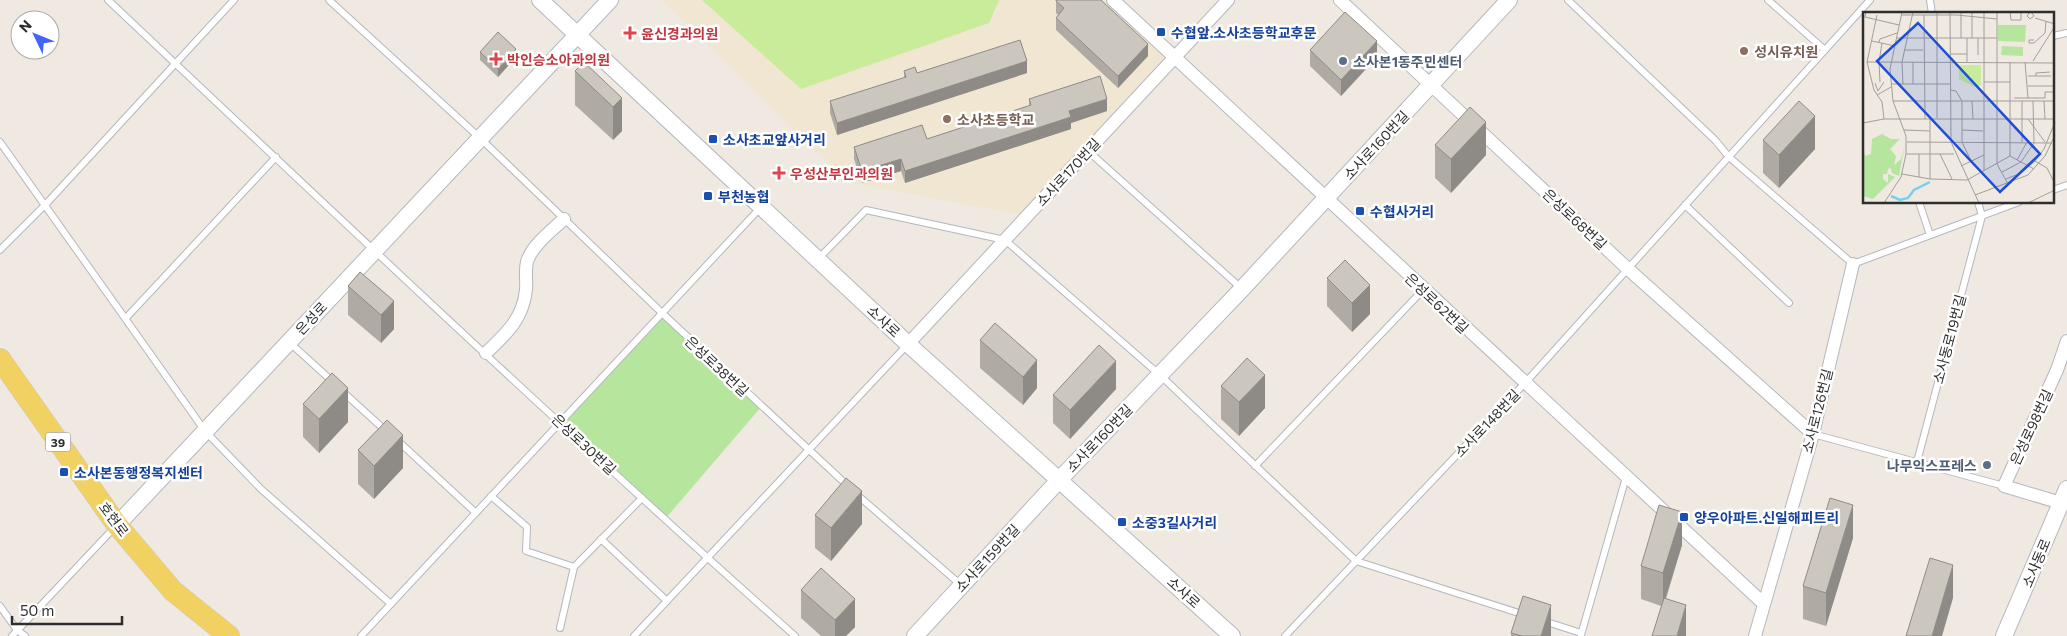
<svg xmlns="http://www.w3.org/2000/svg" width="2067" height="636" font-family="Commissioner,'Noto Sans KR',sans-serif">
	<style>
		.education { fill: #f0e6d1 }
		.green { fill: #b6e59e }
		.pitch { fill: #c9ec9a }
		.lines { fill: none; stroke-linecap: round; stroke-linejoin: round }
		.service-casing { stroke: #b4b7c1; stroke-width: 8 }
		.minor-casing { stroke: #b4b7c1; stroke-width: 14 }
		.tertiary-casing { stroke: #b4b7c1; stroke-width: 18 }
		.primary-casing { stroke: #c9c9c9; stroke-width: 22 }
		.service { stroke: #fff; stroke-width: 6 }
		.minor { stroke: #fff; stroke-width: 12 }
		.tertiary { stroke: #fff; stroke-width: 16 }
		.primary { stroke: #f2d163; stroke-width: 21 }
		.wall { fill: #afaba4 }
		.shaded-wall { fill: #8e8b86 }
		.building { fill: #cbc7bf; stroke: #8e8b86 }
		.transit-dot { fill: #1a4fb4; stroke: #fff; stroke-width: 2 }
		.health-dot { fill: #e0444e; stroke: #fff; stroke-width: 2 }
		.education-dot { fill: #8d6e63; stroke: #fff; stroke-width: 2 }
		.service-dot { fill: #5c6f8a; stroke: #fff; stroke-width: 2 }
		.labels { text-anchor: middle; dominant-baseline: central; stroke-width: 5; stroke-linejoin: round; paint-order: stroke }
		.shield { fill: #fff; stroke: #6d6d6d; stroke-width: 1 }
		.shield-label { font-size: 12px; font-weight: bold; fill: #2e2e2e }
		.transit-label { font-size: 14px; font-weight: bold; fill: #164399; stroke: #fff; text-anchor: start }
		.health-label { font-size: 14px; font-weight: bold; fill: #be3a42; stroke: #fff; text-anchor: start }
		.education-label { font-size: 14px; font-weight: bold; fill: #785e54; stroke: #fff; text-anchor: start }
		.service-label { font-size: 14px; font-weight: bold; fill: #4e5e75; stroke: #fff; text-anchor: start }
		.street-label { font-size: 14px; fill: #2e2e2e; stroke: #fff }
		.inset-river { fill: none; stroke: #75cff0; stroke-width: 2.5 }
		.inset-road { fill: none; stroke: #a29e99; stroke-width: 1 }
		.view { fill: #1d4ed8; fill-opacity: 0.15; stroke: #1d4ed8; stroke-width: 2.5 }
		.inset-edge { fill: none; stroke: #2e2e2e; stroke-width: 2.5 }
	</style>
	<rect width="100%" height="100%" fill="#efe9e1"/>
	<path class="education" d="M662 0H1108L1168 57 1022 215 847 182Z"/>
	<path class="green" d="M662 313 761 407 665 519 560 422Z"/>
	<path class="pitch" d="M702 0H999L989 23 801 89Z"/>
	<g class="lines">
		<g class="service-casing">
			<g id="service">
				<path d="M108 0C335 214 562 429 795 636"/>
				<path d="M329 0 480 138 662 313 848 486"/>
				<path d="M1568 0 1715 140 1729 157 1853 264 2019 202"/>
				<path d="M1768 0 1825 50"/>
				<path d="M1930 0 1932 14"/>
				<path d="M2053 36 2067 33"/>
				<path d="M0 142 205 431 261 489 391 604"/>
				<path d="M1088 151 1241 288"/>
				<path d="M2053 190 2067 185"/>
				<path d="M1919 202 1930 235"/>
				<path d="M1685 205 1789 303"/>
				<path d="M0 250 45 205 234 0"/>
				<path d="M819 258 866 210 1005 240 1160 375 1356 561 1525 615"/>
				<path d="M126 318 276 157"/>
				<path d="M289 342 333 382"/>
				<path d="M342 391 386 431"/>
				<path d="M1813 434 2004 486"/>
				<path d="M398 441 476 513"/>
				<path d="M1917 462 1982 216 1978 202"/>
				<path d="M1255 466 1423 290"/>
				<path d="M855 493 961 585"/>
				<path d="M491 496 527 527 526 551 574 567"/>
				<path d="M601 539 667 601"/>
				<path d="M0 606 17 630 25 636"/>
				<path d="M1544 621 1581 633"/>
				<path d="M560 628 574 567 642 498"/>
				<path d="M1581 635 1626 477"/>
				<path d="M12 636 114 528"/>
				<path d="M361 636 761 207"/>
				<path d="M634 636 908 344"/>
				<path d="M1285 636 1525 383 1870 0"/>
			</g>
		</g>
		<g class="minor-casing">
			<g id="minor">
				<path d="M1113 0 1763 603"/>
				<path d="M1340 0 1628 269 1813 434"/>
				<path d="M908 344 1228 0"/>
				<path d="M486 353C506 334 523 319 526 290 527 280 524 268 528 259 534 244 552 230 564 219"/>
				<path d="M2061 503 2004 486 2057 370 2067 341"/>
				<path d="M1755 636 1813 434 1853 264"/>
			</g>
		</g>
		<g class="tertiary-casing">
			<g id="tertiary">
				<path d="M540 0 908 344 1232 636"/>
				<path d="M117 525 610 0"/>
				<path d="M915 636 1060 479 1242 289 1509 0"/>
				<path d="M2004 636 2067 489"/>
			</g>
		</g>
		<g class="primary-casing">
			<path id="primary" d="M0 359 117 525 173 591 229 636"/>
		</g>
		<use href="#service" class="service"/>
		<use href="#minor" class="minor"/>
		<use href="#tertiary" class="tertiary"/>
		<use href="#primary" class="primary"/>
	</g>
	<g class="wall">
		<path d="M1056 1 1148 56 1118 88 1056 30V18L1058 15 1056 13Z"/>
		<path d="M1310 50 1377 57 1341 96 1310 66Z"/>
		<path d="M480 52 516 57 498 77 480 60Z"/>
		<path d="M575 71 622 98V131L613 140 575 105Z"/>
		<path d="M904 71 917 73H1027L837 135 830 113V101L904 78Z"/>
		<path d="M1029 99 1107 111 1071 123V129L905 183 901 171 862 183 854 159V147L927 139 1029 106Z"/>
		<path d="M1763 140 1815 149 1779 188 1763 173Z"/>
		<path d="M1435 145 1486 155 1451 193 1435 178Z"/>
		<path d="M360 272 394 329 381 343 348 315V286Z"/>
		<path d="M1327 278 1370 314 1352 332 1327 306Z"/>
		<path d="M980 340 1037 388 1023 405 980 368Z"/>
		<path d="M1221 386 1265 408 1239 436 1221 419Z"/>
		<path d="M1116 389 1070 439 1053 423V395Z"/>
		<path d="M303 404 348 422 319 453 303 437Z"/>
		<path d="M358 450 403 468 374 499 358 484Z"/>
		<path d="M815 515 862 524 831 561 815 548Z"/>
		<path d="M1853 538 1826 626 1803 619V586Z"/>
		<path d="M1682 545 1666 599 1686 636 1661 606 1641 599V566Z"/>
		<path d="M801 590 855 627 846 636H821L801 618Z"/>
		<path d="M1511 633 1551 636H1511Z"/>
	</g>
	<g class="shaded-wall">
		<path d="M1377 41V57L1341 96V80Z"/>
		<path d="M1148 44V56L1118 88V76Z"/>
		<path d="M516 49V57L498 77V69Z"/>
		<path d="M1027 61V73L837 135V123Z"/>
		<path d="M622 98V131L613 140V107Z"/>
		<path d="M1107 99V111L1071 123V129L905 183V171L1069 111Z"/>
		<path d="M1815 116V149L1779 188V155Z"/>
		<path d="M1486 122V155L1451 193V159Z"/>
		<path d="M901 159V171L862 183V171Z"/>
		<path d="M1370 285V314L1352 332V303Z"/>
		<path d="M394 301V329L381 343V315Z"/>
		<path d="M1037 360V388L1023 405V377Z"/>
		<path d="M1116 361V389L1070 439V410Z"/>
		<path d="M1265 375V408L1239 436V402Z"/>
		<path d="M348 388V422L319 453V419Z"/>
		<path d="M403 435V468L374 499V466Z"/>
		<path d="M862 491V524L831 561V528Z"/>
		<path d="M1853 505V538L1826 626V593Z"/>
		<path d="M1682 512V545L1663 606V573Z"/>
		<path d="M1953 565V598L1942 636H1932Z"/>
		<path d="M855 599V627L846 636H835V620Z"/>
		<path d="M1551 605V636H1541Z"/>
		<path d="M1686 605V636H1677Z"/>
	</g>
	<g class="building">
		<path d="M1056 0H1101L1148 44 1118 76 1056 18 1064 8 1056 1Z"/>
		<path d="M1345 12 1377 41 1341 80 1310 50Z"/>
		<path d="M498 32 516 49 498 69 480 52Z"/>
		<path d="M1020 40 1027 61 837 123 830 101 906 77 904 71 915 67 917 73Z"/>
		<path d="M584 62 622 98 613 107 575 71Z"/>
		<path d="M1100 76 1107 99 1069 111 1071 117 905 171 901 159 862 171 854 147 922 125 927 139 1031 105 1029 99Z"/>
		<path d="M1799 101 1815 116 1779 155 1763 140Z"/>
		<path d="M1470 107 1486 122 1451 159 1435 145Z"/>
		<path d="M1345 260 1370 285 1352 303 1327 278Z"/>
		<path d="M360 272 394 301 381 315 348 286Z"/>
		<path d="M995 323 1037 360 1023 377 980 340Z"/>
		<path d="M1099 345 1116 361 1070 410 1053 395Z"/>
		<path d="M1247 358 1265 375 1239 402 1221 386Z"/>
		<path d="M332 373 348 388 319 419 303 404Z"/>
		<path d="M387 420 403 435 374 466 358 450Z"/>
		<path d="M846 478 862 491 831 528 815 515Z"/>
		<path d="M1830 498 1853 505 1826 593 1803 586Z"/>
		<path d="M1659 505 1682 512 1663 573 1641 566Z"/>
		<path d="M1930 558 1953 565 1932 636H1906Z"/>
		<path d="M821 568 855 599 835 620 801 590Z"/>
		<path d="M1523 596 1551 605 1541 636H1522L1511 633Z"/>
		<path d="M1664 598 1686 605 1677 636H1652Z"/>
	</g>
	<g class="transit-dot">
		<rect x="1156" y="27" width="10" height="10" rx="2.5"/>
		<rect x="708" y="134" width="10" height="10" rx="2.5"/>
		<rect x="703" y="191" width="10" height="10" rx="2.5"/>
		<rect x="1355" y="206" width="10" height="10" rx="2.5"/>
		<rect x="59" y="467" width="10" height="10" rx="2.5"/>
		<rect x="1679" y="512" width="10" height="10" rx="2.5"/>
		<rect x="1117" y="517" width="10" height="10" rx="2.5"/>
	</g>
	<g class="health-dot">
		<path d="M627.5 25.5h5v5h5v5h-5v5h-5v-5h-5v-5h5z"/>
		<path d="M493.5 51.5h5v5h5v5h-5v5h-5v-5h-5v-5h5z"/>
		<path d="M776.5 165.5h5v5h5v5h-5v5h-5v-5h-5v-5h5z"/>
	</g>
	<g class="education-dot">
		<circle cx="1744" cy="51" r="5"/>
		<circle cx="947" cy="119" r="5"/>
	</g>
	<g class="service-dot">
		<circle cx="1343" cy="61" r="5"/>
		<circle cx="1987" cy="465" r="5"/>
	</g>
	<g class="labels">
		<rect class="shield" x="45.5" y="432.5" width="25" height="19" rx="4"/>
		<g class="shield-label">
			<text x="58" y="442">39</text>
		</g>
		<g class="transit-label">
			<text x="1171" y="32">수협앞.소사초등학교후문</text>
			<text x="723" y="139">소사초교앞사거리</text>
			<text x="718" y="196">부천농협</text>
			<text x="1370" y="211">수협사거리</text>
			<text x="74" y="472">소사본동행정복지센터</text>
			<text x="1694" y="517">양우아파트.신일해피트리</text>
			<text x="1132" y="522">소중3길사거리</text>
		</g>
		<g class="health-label">
			<text x="641" y="33">윤신경과의원</text>
			<text x="507" y="59">박인승소아과의원</text>
			<text x="790" y="173">우성산부인과의원</text>
		</g>
		<g class="education-label">
			<text x="1754" y="51">성시유치원</text>
			<text x="957" y="119">소사초등학교</text>
		</g>
		<g class="service-label">
			<text x="1353" y="61">소사본1동주민센터</text>
			<text x="1977" y="465" text-anchor="end">나무익스프레스</text>
		</g>
		<g class="street-label">
			<text transform="translate(1376 145) rotate(-47)">소사로160번길</text>
			<text transform="translate(1068 172) rotate(-47)">소사로170번길</text>
			<text transform="translate(1575 219) rotate(43)">은성로68번길</text>
			<text transform="translate(1437 303) rotate(43)">은성로62번길</text>
			<text transform="translate(311 318) rotate(-47)">은성로</text>
			<text transform="translate(884 321) rotate(43)">소사로</text>
			<text transform="translate(1949 339) rotate(-75)">소사동로19번길</text>
			<text transform="translate(717 366) rotate(43)">은성로38번길</text>
			<text transform="translate(1817 411) rotate(-76)">소사로126번길</text>
			<text transform="translate(1487 423) rotate(-46)">소사로148번길</text>
			<text transform="translate(2031 427) rotate(-65)">은성로98번길</text>
			<text transform="translate(1099 438) rotate(-46)">소사로160번길</text>
			<text transform="translate(584 444) rotate(43)">은성로30번길</text>
			<text transform="translate(114 519) rotate(53)">호현로</text>
			<text transform="translate(987 558) rotate(-47)">소사로159번길</text>
			<text transform="translate(2036 563) rotate(-67)">소사동로</text>
			<text transform="translate(1184 592) rotate(42)">소사로</text>
		</g>
	</g>
	<g transform="translate(1863 12)">
		<rect width="191" height="191" fill="#efe9e1"/>
		<path d="M135 13H163L162 30 135 29ZM139 34 160 35V44L138 43ZM19 122 28 127H37L27 137 33 144 31 153 38 147 42 133 40 142 36 164 29 161 28 156 25 157 24 162H20V167L25 171V162L32 165 10 187 0 184V137L2 144 8 142 9 127Z" fill="#b6e59e"/>
		<path d="M96 53H118V73L112 75 96 67Z" fill="#c9ec9a"/>
		<path class="inset-river" d="M28 184 37 188 45 186 51 178 67 170"/>
		<path class="inset-road" d="M3 0 2 5 36 13M74 0V106M87 0 88 130 116 191M134 0V152L145 172M147 0H158V8H148ZM167 0 164 4 167 7 171 4 168 0M14 3 4 50 11 78 19 90 21 107M38 3H94L134 7M61 3 62 107M172 6 192 12M33 26H134M98 26V0M104 26V50M109 26V0M171 28H166V31H171L182 21 183 9M9 29 32 34M16 30 17 27 34 21M42 38H60M87 42H104M115 43V26M170 49 192 14M4 50 192 51M50 50V72M147 50V144M165 64H188M173 64V61L187 60M17 70 16 50 19 31M121 70H147M12 71 15 79 21 70M29 72H87M40 72 39 50 50 0M165 74H192M87 78 93 79 99 89V130L108 149M14 83 28 75M151 86H165L162 50M165 86H182V80H192M30 89H192M109 89 110 107M159 89V130M181 89 182 107M165 107 182 130M0 111 21 107H192M41 118 67 119M99 118 120 119M44 130 189 131M43 142H91M56 142V165M77 142 89 167M147 144 171 157M154 148 164 130M172 149 184 156 192 172M98 154 121 143M121 159V0M139 160 158 150 171 131 170 89M39 162 67 167 104 168 147 144M67 167V107M143 167 158 161 172 149 181 137 192 110M112 183 165 163 182 144 192 123M21 191 38 165 43 142V124L30 89 27 57 39 0M165 191 192 178"/>
		<path class="view" d="M55 11 177 142 137 180 14 49Z"/>
		<rect width="191" height="191" class="inset-edge"/>
	</g>
	<g transform="translate(35 35) rotate(313)"><circle r="24" fill="#ffffff" stroke="#ababab"/>
	<path d="M0-4L9 19L0 12L-9 19Z" fill="#4264fb"/>
	<text y="-8" font-size="14" font-weight="bold" text-anchor="middle" fill="#2e2e2e">N</text>
	</g>
	<path d="M12 616v8h110v-8" fill="none" stroke="#2e2e2e" stroke-width="2.5"/>
	<text x="20" y="616" font-size="15" fill="#2e2e2e" stroke="#ffffff" stroke-width="4" paint-order="stroke">50 m</text>
</svg>
